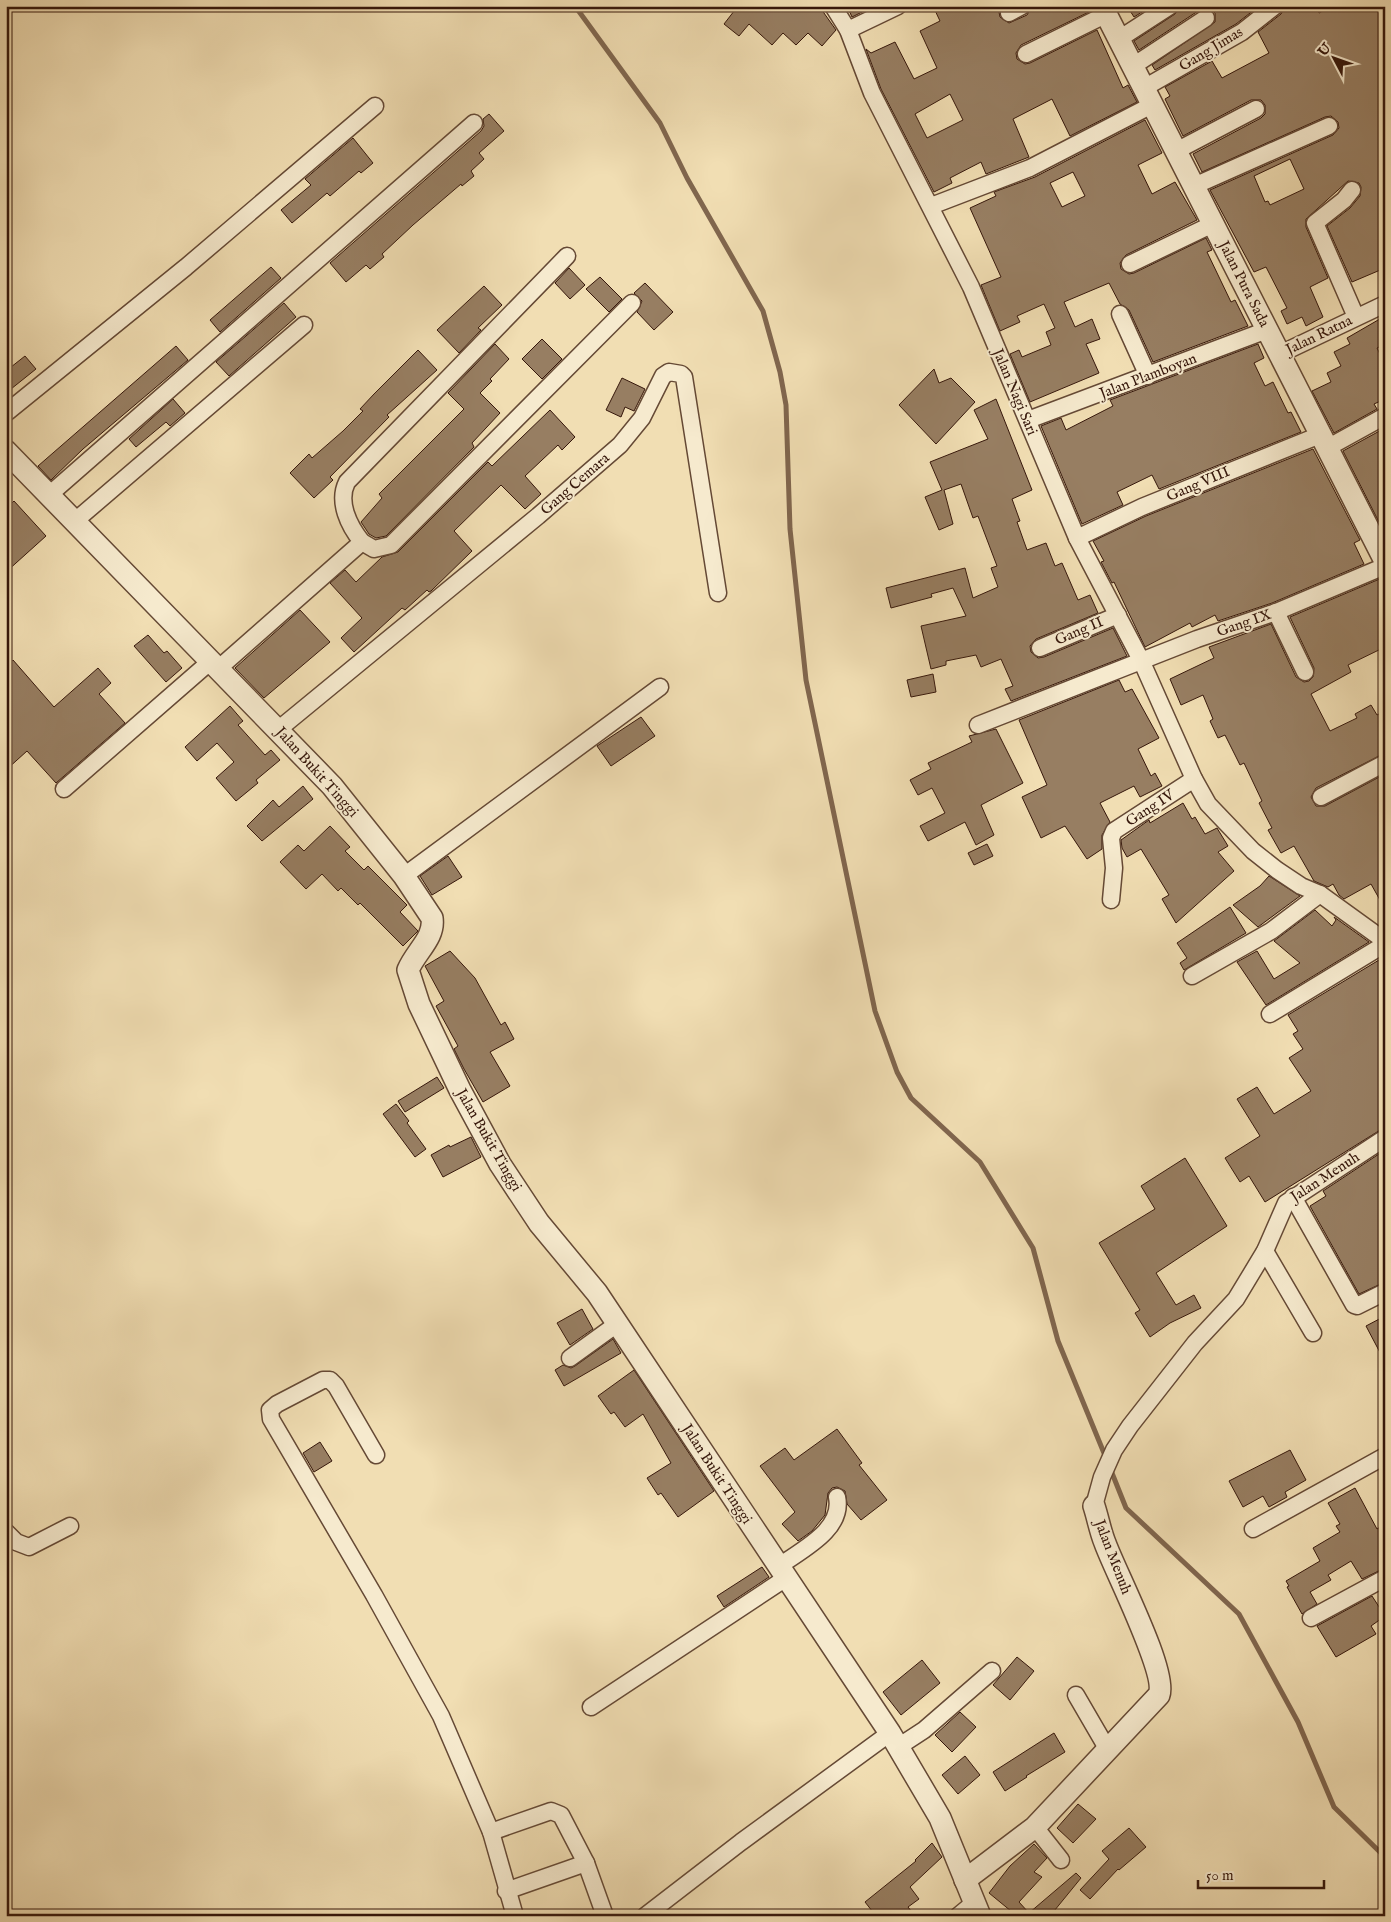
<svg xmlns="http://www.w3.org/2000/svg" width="1391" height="1922" font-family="'IM FELL English',serif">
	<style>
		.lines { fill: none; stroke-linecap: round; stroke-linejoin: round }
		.stream { stroke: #80664e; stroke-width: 5 }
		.building { fill: #977e62; stroke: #36170b; fill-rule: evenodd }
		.minor-casing { stroke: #654935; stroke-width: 19 }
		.tertiary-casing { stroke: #654935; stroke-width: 24 }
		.minor { stroke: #f6eace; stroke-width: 16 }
		.tertiary { stroke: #f6eace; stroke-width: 21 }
		.labels { text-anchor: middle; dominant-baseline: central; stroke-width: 4; stroke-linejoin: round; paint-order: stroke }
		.street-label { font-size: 15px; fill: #36170b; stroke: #f6eace }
	</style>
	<rect width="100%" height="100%" fill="#f1deb3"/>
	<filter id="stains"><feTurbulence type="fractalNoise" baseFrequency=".004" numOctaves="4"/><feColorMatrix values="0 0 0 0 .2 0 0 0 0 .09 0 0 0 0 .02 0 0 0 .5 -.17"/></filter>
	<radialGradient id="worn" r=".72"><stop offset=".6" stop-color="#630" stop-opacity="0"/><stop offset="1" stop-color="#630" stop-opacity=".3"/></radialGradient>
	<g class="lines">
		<g class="stream">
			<path d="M575 6 660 123 687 178 763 311 780 372 786 405 790 529 806 680 875 1011 897 1072 911 1098 980 1162 1033 1248 1058 1341 1106 1458"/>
			<path d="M1110 1468 1126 1508 1239 1614 1298 1722 1334 1807 1385 1857"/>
		</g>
	</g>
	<g class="building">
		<path d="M738 6H819L836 30 822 46 808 33 796 45 783 33 772 45 749 24 739 36 724 24Z"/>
		<path d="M847 6H874L852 17Z"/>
		<path d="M933 6H1002L999 12 1000 17 1009 23 1027 15 1032 6H1090L1091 11 1021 45 1016 53 1017 59 1025 64 1030 63 1097 30 1123 88 1128 85 1137 102 1070 136 1052 99 1013 119 1029 157 986 174 981 162 950 178 952 183 934 192 881 89 866 49 871 53 895 42 914 79 937 68 920 31 940 21ZM950 94 963 120 927 138 915 114Z"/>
		<path d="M1127 6H1150V7L1134 17Z"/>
		<path d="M1180 6H1259L1236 24 1155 70 1152 65 1215 22V13L1211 9H1201L1139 50 1134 41 1175 14Z"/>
		<path d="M1285 6H1316L1319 13 1332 6H1385V38L1380 41 1385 51V268L1352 282 1327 226 1350 208 1360 196 1361 187 1359 183 1348 181 1306 219V227L1328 278 1310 287 1323 317 1306 326 1302 317 1287 324 1281 311 1287 308 1266 267 1254 272 1210 190 1333 135 1339 128 1338 122 1331 116 1325 117 1202 172 1193 154 1261 118 1265 114V105L1261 100H1251L1183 136 1165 99 1170 96 1165 87 1212 61 1222 78 1269 53 1258 32 1281 14ZM1290 159 1304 189 1270 205 1268 201 1265 202 1254 176Z"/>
		<path d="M489 114 504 131 479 153 484 159 471 171 474 176 462 186 461 184 413 225 382 254 384 257 370 269 366 265 346 282 330 263 481 131 484 126 483 119Z"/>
		<path d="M1145 120 1162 153 1138 165 1152 194 1175 182 1197 220 1126 255 1120 263 1121 269 1129 274 1134 273 1206 238 1212 250 1207 252 1231 302 1235 300 1248 326 1153 362 1129 310 1120 304 1109 283 1064 302 1075 327 1092 319 1100 339 1086 344 1099 373 1030 402 1010 354 1019 350 1022 357 1051 345 1046 332 1055 328 1044 304 1017 316 1020 322 1000 331 981 285 1001 277 970 208 996 196 994 192 1035 177ZM1073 172 1085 196 1062 207 1050 183Z"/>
		<path d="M353 138 373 163 361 173 359 171 330 196 327 193 292 223 281 210 311 185 305 179Z"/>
		<path d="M271 267 281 278 220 332 210 320Z"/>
		<path d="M569 268 585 285 570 299 555 283Z"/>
		<path d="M600 277 622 299 609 312 586 289Z"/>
		<path d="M645 283 673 312 654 330 637 312 642 301 634 293Z"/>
		<path d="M484 286 502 305 478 328 481 330 459 353 437 330Z"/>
		<path d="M284 303 296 317 229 376 216 362Z"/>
		<path d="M1385 316V344L1377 348 1385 364V385L1380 388 1385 399 1374 404 1377 409 1334 433 1312 391 1331 382 1327 373 1341 366 1334 352 1350 344 1347 338Z"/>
		<path d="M542 339 562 359 542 379 522 359Z"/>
		<path d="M495 344 509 359 490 379 492 381 480 393 500 413 472 443 474 447 386 536 376 538 369 534 361 522 382 498 379 494 464 409 448 393Z"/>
		<path d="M1258 344 1264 358 1254 363 1265 386 1273 382 1288 413 1291 412 1301 432 1159 489 1152 475 1117 492 1123 505 1082 524 1041 426 1061 418 1066 430 1113 406 1110 400Z"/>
		<path d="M176 346 188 360 83 449 51 480 38 466Z"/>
		<path d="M418 350 437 370 387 415 389 417 330 477 333 480 314 498 290 473 309 454 312 458 343 431 363 411 360 409 374 394Z"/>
		<path d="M25 356 36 369 6 393V371Z"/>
		<path d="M934 369 939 383 951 378 975 402 936 444 899 405Z"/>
		<path d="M622 378 645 389 634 411 625 407 621 417 606 410Z"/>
		<path d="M173 399 185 413 170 426 166 422 136 447 129 439Z"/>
		<path d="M996 399 1032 490 1012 499 1020 521 1017 522 1027 550 1046 543 1055 566 1062 563 1078 600 1090 595 1098 613 1036 639 1030 646 1031 652 1038 658 1044 657 1113 628 1127 656 1011 701 1005 689 1013 686 1001 659 981 667 976 655 946 661V665L931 669 921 626 966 616 953 588 931 594 932 597 891 608 886 588 965 568 973 598 998 587 991 568 997 566 978 516 973 518 961 484 944 490 953 524 939 530 925 497 942 490 930 462 988 439 974 410Z"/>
		<path d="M550 410 575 437 562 450 558 445 525 476 541 494 525 509 501 485 454 531 472 551 431 591 429 592 427 590 405 610 402 608 354 652 341 638 362 618 330 583 345 570 356 582 382 557 398 552 488 462 492 466Z"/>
		<path d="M1385 428V448L1380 450 1385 459 1383 530 1343 451Z"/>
		<path d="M1313 449 1360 540 1354 543 1364 564 1272 603 1218 621 1215 615 1192 627 1190 623 1145 647 1114 582 1112 583 1101 562 1104 561 1093 541 1146 516Z"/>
		<path d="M14 501 46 536 6 572V509Z"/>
		<path d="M1382 578 1385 585V647L1348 665 1351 672 1311 694 1330 731 1357 718 1355 714 1371 705 1377 715 1385 711V753L1316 788 1311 797 1316 806H1325L1385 774V909L1371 884 1344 899 1339 895 1333 884 1328 887 1314 881 1294 846 1281 853 1268 830 1272 828 1259 803 1262 801 1244 763 1240 765 1225 735 1218 738 1210 721 1213 719 1203 695 1181 705 1170 679 1214 658 1209 647 1271 624 1296 677 1304 682 1309 681 1313 677 1314 668 1290 617Z"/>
		<path d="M300 610 330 642 264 698 235 668Z"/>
		<path d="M148 635 164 653 167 651 182 668 166 682 134 646Z"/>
		<path d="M13 660 54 707 98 668 111 683 99 694 125 723 56 783 27 751 6 770V667Z"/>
		<path d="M933 674 936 692 911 697 907 680Z"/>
		<path d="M1119 680 1125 692 1132 689 1159 738 1138 749 1151 776 1155 773 1162 786 1140 797 1134 786 1100 803 1110 822 1102 835V849L1087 859 1065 826 1041 838 1035 825 1022 797 1047 785 1019 720Z"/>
		<path d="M230 706 243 721 238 725 265 755 271 750 280 760 256 780 258 783 236 801 216 778 234 762 217 743 197 761 185 747Z"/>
		<path d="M641 717 655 736 611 766 597 746Z"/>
		<path d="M996 729 1023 783 981 805 994 835 976 845 965 822 928 841 920 826 945 813 932 788 918 795 910 780 931 769 928 763 972 742 969 736Z"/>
		<path d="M303 786 313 799 262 841 247 826 273 800 279 807Z"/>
		<path d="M1183 803 1192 819 1195 817 1205 834 1217 828 1228 846 1218 852 1234 871 1176 923 1162 899 1169 895 1141 849 1127 857 1122 848 1121 840 1149 820 1150 823Z"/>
		<path d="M330 826 350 847 345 851 364 870 368 866 407 905 400 912 418 931 403 946 360 903 358 905 341 888 338 891 322 874 306 889 280 862 298 845 304 851Z"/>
		<path d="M987 844 993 856 974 865 968 853Z"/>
		<path d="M448 856 462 877 432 895 420 876Z"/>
		<path d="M1269 876 1300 896 1258 927 1233 905 1260 886Z"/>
		<path d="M1230 907 1246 933 1184 970 1180 963 1187 958 1177 943Z"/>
		<path d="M1315 910 1332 926 1336 920 1334 917 1369 942 1266 1005 1237 962 1257 951 1274 979 1300 963 1274 941Z"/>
		<path d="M450 951 475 978 501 1025 505 1022 514 1039 490 1052 510 1086 483 1102 464 1069 454 1049 458 1046 436 1006 444 1001 425 966Z"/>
		<path d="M1379 960 1385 969V1127L1265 1202 1249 1176 1240 1182 1225 1158 1260 1136 1237 1099 1257 1087 1274 1114 1311 1091 1289 1058 1303 1049 1293 1034 1298 1031 1288 1015Z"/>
		<path d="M437 1077 444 1088 405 1112 398 1101Z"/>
		<path d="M396 1104 409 1121 407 1123 426 1149 415 1157 383 1114Z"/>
		<path d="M471 1137 481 1157 443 1177 431 1155 449 1145 450 1147Z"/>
		<path d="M1382 1152 1385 1158V1282L1359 1294 1310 1206 1326 1196 1323 1191Z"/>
		<path d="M1185 1158 1227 1226 1156 1273 1176 1305 1194 1295 1201 1308 1170 1323 1150 1337 1135 1313 1140 1310 1099 1243 1155 1209 1141 1186Z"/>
		<path d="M582 1309 593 1329 570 1345 557 1323Z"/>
		<path d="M1385 1316V1362L1366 1326Z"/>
		<path d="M613 1339 621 1353 564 1386 555 1370 563 1365 571 1368 575 1366Z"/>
		<path d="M634 1370 714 1491 678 1517 661 1493 658 1495 647 1478 671 1463 643 1414 625 1427 614 1412 611 1414 598 1396Z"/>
		<path d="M837 1429 862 1463 859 1465 887 1500 861 1520 847 1504 845 1491 837 1487 832 1488 828 1493 825 1515 812 1531 798 1541 782 1524 795 1512 760 1466 785 1448 794 1460Z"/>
		<path d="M320 1442 332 1461 314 1472 303 1453Z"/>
		<path d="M1290 1450 1306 1480 1285 1492 1287 1497 1269 1507 1263 1496 1243 1507 1229 1481Z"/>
		<path d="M1355 1488 1377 1529 1385 1524V1568L1362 1579 1351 1561 1328 1575 1331 1580 1310 1592 1317 1604 1302 1614 1287 1587 1289 1586 1286 1581 1320 1561 1313 1548 1340 1532 1336 1526 1340 1524 1328 1503Z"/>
		<path d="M762 1567 769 1577 724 1607 717 1596Z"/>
		<path d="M1372 1596 1385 1616 1371 1626 1376 1634 1336 1657 1317 1626Z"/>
		<path d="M1017 1657 1034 1671 1010 1700 993 1685Z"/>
		<path d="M922 1660 940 1683 901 1715 883 1692Z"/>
		<path d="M960 1712 976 1727 952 1752 935 1735Z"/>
		<path d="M1054 1733 1065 1752 1026 1776 1027 1777 1005 1791 993 1772Z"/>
		<path d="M965 1756 980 1775 958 1794 942 1775Z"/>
		<path d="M1078 1804 1096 1819 1073 1843 1057 1828Z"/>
		<path d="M1129 1828 1146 1847 1119 1870 1118 1869 1090 1899 1080 1890 1109 1859 1102 1851Z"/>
		<path d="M932 1843 942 1857 910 1887 919 1899 908 1907 915 1916H876L865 1902 916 1861 915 1860Z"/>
		<path d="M1034 1844 1047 1858 1034 1872 1042 1877 1019 1902 1029 1913 1076 1873 1081 1878 1050 1916H1017L989 1893 1010 1866Z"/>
	</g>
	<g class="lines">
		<g class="minor-casing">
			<g id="minor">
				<path d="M833 6 848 30 872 93 971 287 1077 538 1141 660 1194 779 1208 804 1253 851 1277 870 1301 886 1320 894 1385 941"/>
				<path d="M1009 13 1022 6"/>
				<path d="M848 30 898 6"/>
				<path d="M1119 39 1170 6"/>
				<path d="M1026 54 1107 14"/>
				<path d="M1133 66 1206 18"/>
				<path d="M1144 88 1242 32 1275 6"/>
				<path d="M1176 151 1256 109"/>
				<path d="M1194 186 1329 126"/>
				<path d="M1352 190 1344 200 1315 223 1356 317"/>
				<path d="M931 206 1030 168 1152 105"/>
				<path d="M1130 264 1213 224"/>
				<path d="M1120 314 1148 376"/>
				<path d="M1280 354 1385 304"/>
				<path d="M6 413 186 267 375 106"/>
				<path d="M1028 420 1267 330"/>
				<path d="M1327 448 1385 416"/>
				<path d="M49 495 474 123"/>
				<path d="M75 521 304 325"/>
				<path d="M1077 538 1142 507 1320 435"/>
				<path d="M362 542 374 549 391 545 632 303"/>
				<path d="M1276 612 1305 672"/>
				<path d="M1040 648 1118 615"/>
				<path d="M219 668 362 542C349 526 337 502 347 482L567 256"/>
				<path d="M978 725 1197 639 1276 612 1385 566"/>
				<path d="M279 729 538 516 620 445 642 418 663 376 669 372 681 374 684 377 718 593"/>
				<path d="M64 789 212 660"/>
				<path d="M1321 797 1385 763"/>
				<path d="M404 876 660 687"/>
				<path d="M1111 900 1114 868 1111 838 1114 831 1194 779"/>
				<path d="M1192 976 1271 931 1320 894"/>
				<path d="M1270 1014 1385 944"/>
				<path d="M1293 1197 1354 1305 1357 1306 1385 1292"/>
				<path d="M1265 1251 1313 1333"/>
				<path d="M570 1358 617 1324"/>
				<path d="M376 1455 336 1386 330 1380H323L277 1404 270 1410 271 1419 374 1595 441 1716 491 1832 551 1811 561 1815 586 1863 605 1916"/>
				<path d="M1094 1506 1102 1477 1114 1450 1130 1426 1195 1343 1236 1299 1265 1251 1286 1203 1385 1138"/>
				<path d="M1253 1529 1385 1456"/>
				<path d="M6 1532 16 1542 29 1547 70 1526"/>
				<path d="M778 1567C801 1550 844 1530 837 1497"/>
				<path d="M1311 1618 1385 1578"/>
				<path d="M1076 1695 1108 1750"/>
				<path d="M591 1707 786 1578"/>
				<path d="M898 1747 924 1730 992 1671"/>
				<path d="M1035 1827 1061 1860"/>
				<path d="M491 1832 515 1916"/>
				<path d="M506 1891 586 1863"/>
				<path d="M645 1916 741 1842 890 1733"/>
				<path d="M958 1916 975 1902"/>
			</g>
		</g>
		<g class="tertiary-casing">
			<g id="tertiary">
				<path d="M1102 6 1385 561"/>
				<path d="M6 451 332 786 404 876 432 918C435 938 416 951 408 970L419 1004 460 1090 500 1164 539 1223 597 1293 890 1733 940 1818 980 1916"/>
				<path d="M965 1880 1035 1827 1159 1695C1168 1673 1115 1571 1105 1543 1100 1531 1098 1518 1094 1506"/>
			</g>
		</g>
		<use href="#minor" class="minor"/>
		<use href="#tertiary" class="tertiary"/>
	</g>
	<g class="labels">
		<g class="street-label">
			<text transform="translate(1211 49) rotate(-31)">Gang Jimas</text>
			<text transform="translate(1244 284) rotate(63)">Jalan Pura Sada</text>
			<text transform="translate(1319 335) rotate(-26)">Jalan Ratna</text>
			<text transform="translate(1148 376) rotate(-21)">Jalan Plamboyan</text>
			<text transform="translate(1015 392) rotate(67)">Jalan Nagi Sari</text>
			<text transform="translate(575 484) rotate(-41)">Gang Cemara</text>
			<text transform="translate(1198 484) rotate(-23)">Gang VIII</text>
			<text transform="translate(1244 623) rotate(-19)">Gang IX</text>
			<text transform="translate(1079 631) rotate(-23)">Gang II</text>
			<text transform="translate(317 772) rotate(48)">Jalan Bukit Tinggi</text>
			<text transform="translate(1150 808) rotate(-33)">Gang IV</text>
			<text transform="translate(489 1140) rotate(60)">Jalan Bukit Tinggi</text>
			<text transform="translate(1325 1177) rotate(-33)">Jalan Menuh</text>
			<text transform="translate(717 1474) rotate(57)">Jalan Bukit Tinggi</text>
			<text transform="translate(1113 1557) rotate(69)">Jalan Menuh</text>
		</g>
	</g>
	<rect width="1391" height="1922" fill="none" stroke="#f1deb3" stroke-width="25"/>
	<rect x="8" y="8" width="1376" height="1907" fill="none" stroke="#36170b" stroke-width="2.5"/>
	<rect x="12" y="12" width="1366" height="1897" fill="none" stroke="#36170b"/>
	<g transform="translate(1334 58) rotate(311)" stroke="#f6eace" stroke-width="4" paint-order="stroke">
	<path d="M0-4L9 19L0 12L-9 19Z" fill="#36170b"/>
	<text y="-8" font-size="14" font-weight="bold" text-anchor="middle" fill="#36170b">U</text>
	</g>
	<path d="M1198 1880v8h126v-8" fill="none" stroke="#36170b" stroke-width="2.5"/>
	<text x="1206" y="1880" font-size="15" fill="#36170b" stroke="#f6eace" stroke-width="4" paint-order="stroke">50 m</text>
	<rect width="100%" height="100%" filter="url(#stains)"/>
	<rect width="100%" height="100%" fill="url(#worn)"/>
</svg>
